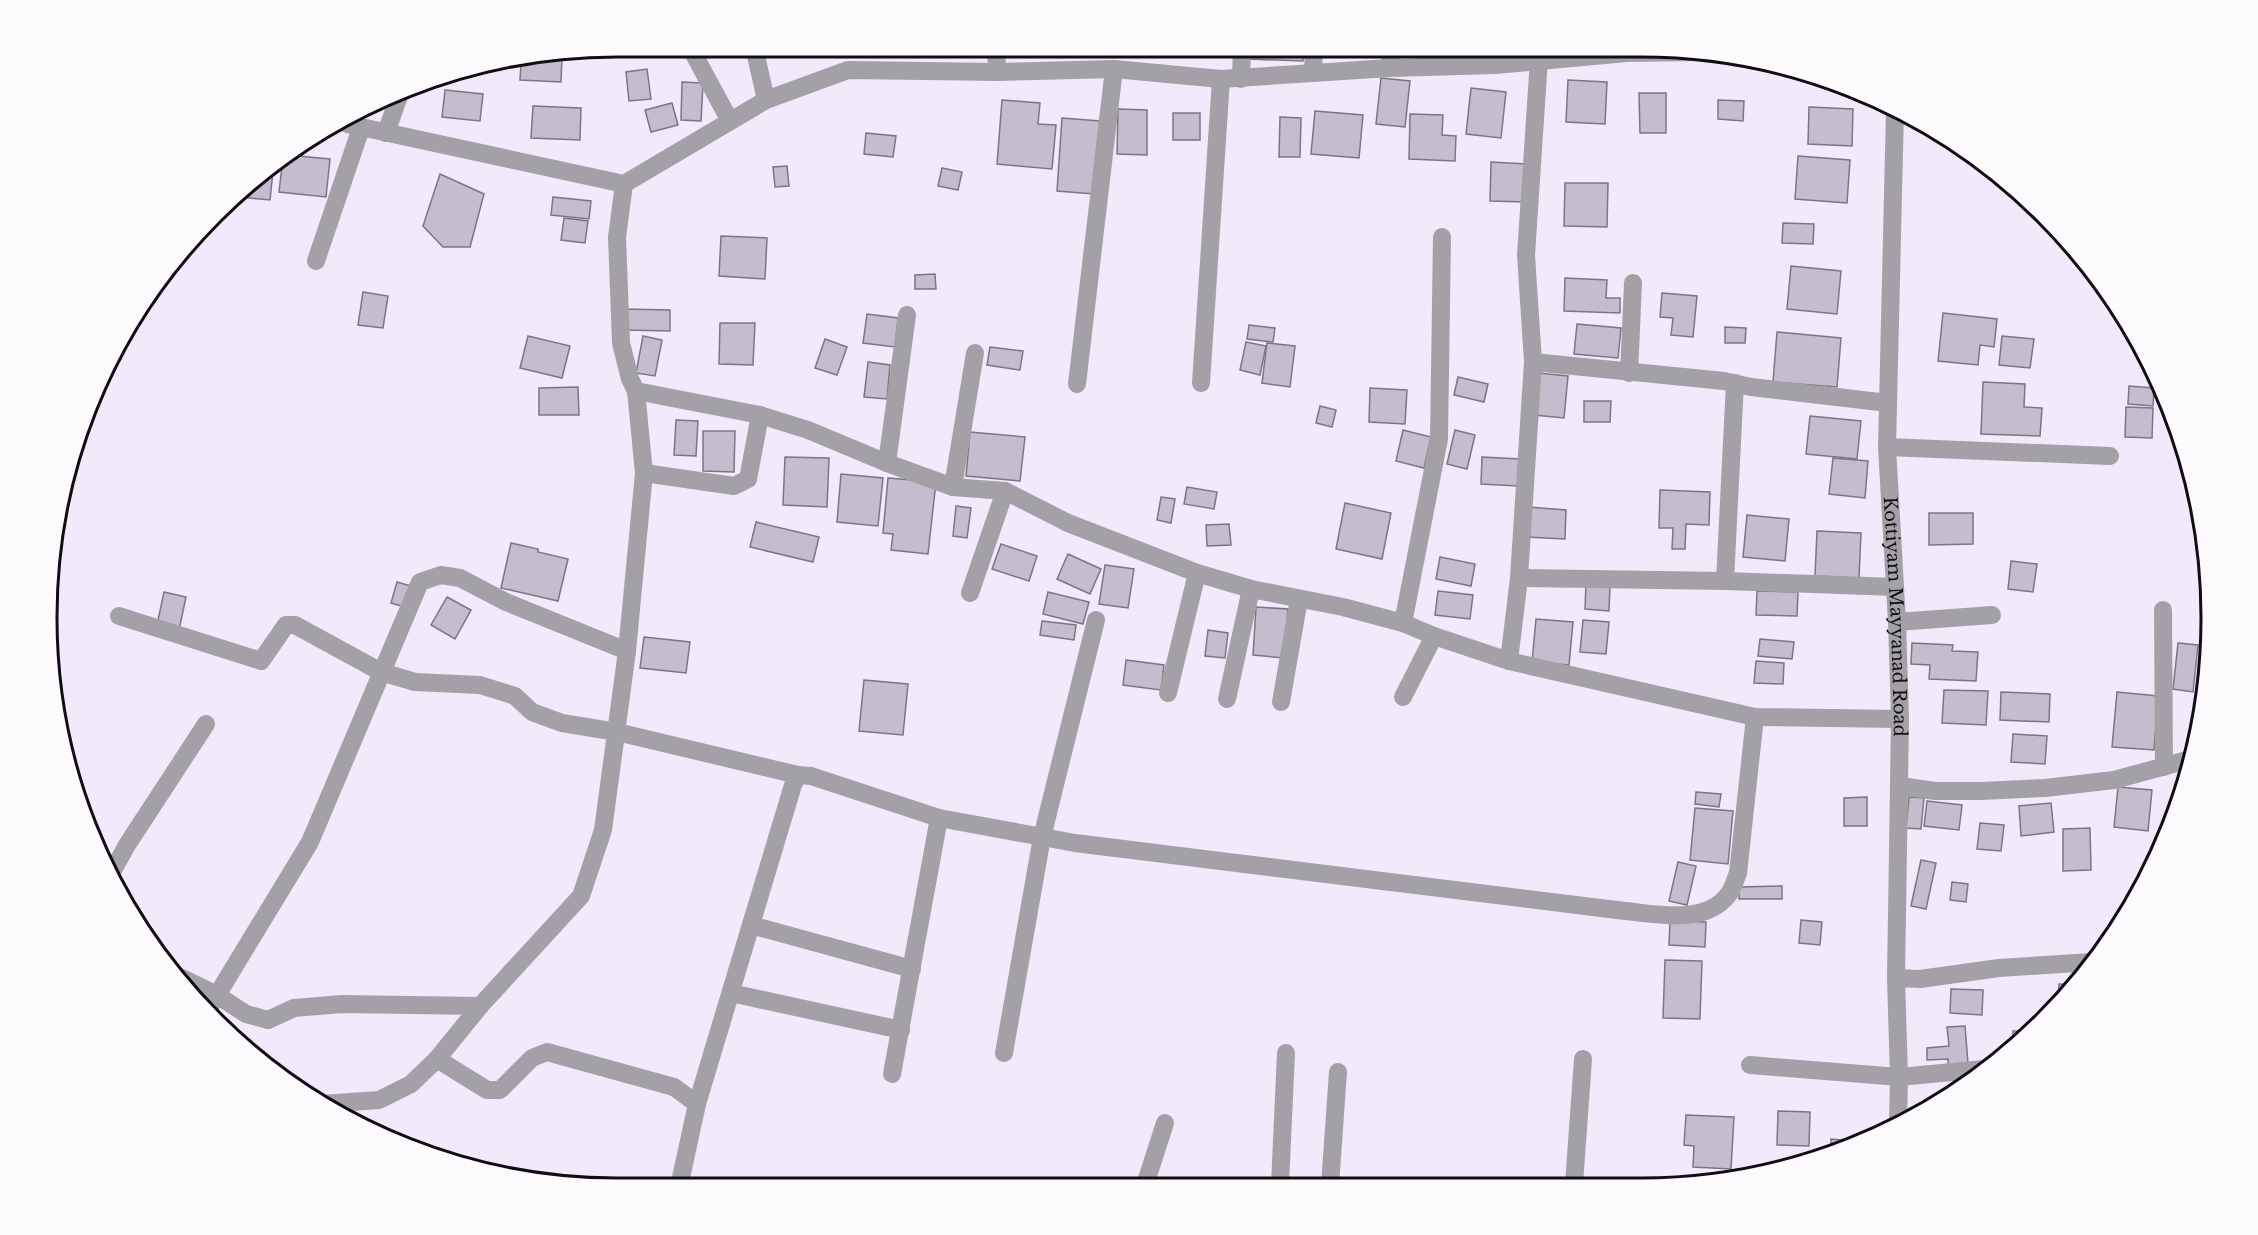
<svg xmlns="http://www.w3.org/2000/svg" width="2258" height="1235" font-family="'Libre Baskerville',serif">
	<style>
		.building { fill: #c5bccd; stroke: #7d7584; stroke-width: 1.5 }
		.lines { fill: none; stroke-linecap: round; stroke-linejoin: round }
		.minor { stroke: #a4a0a8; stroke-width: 18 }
		.labels { text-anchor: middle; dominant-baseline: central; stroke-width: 4.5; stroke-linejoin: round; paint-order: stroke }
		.street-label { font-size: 18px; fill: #100d13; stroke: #fcfafd }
		.rim { fill: none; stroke: #100d13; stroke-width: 3 }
	</style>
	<rect width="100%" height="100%" fill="#f2e9fb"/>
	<g class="building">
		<path d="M764 47H803V56L764 55Z"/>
		<path d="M810 47H846V53L810 52Z"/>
		<path d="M1057 47H1104V50Z"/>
		<path d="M1204 47H1233V56L1203 53Z"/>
		<path d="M1248 47H1303V61L1247 59Z"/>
		<path d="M562 56 561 82 520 80 521 63Z"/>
		<path d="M647 69 651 99 629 101 626 72Z"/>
		<path d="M1381 78 1410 81 1405 127 1376 124Z"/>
		<path d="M1568 80 1607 82 1605 124 1566 122Z"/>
		<path d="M682 82 703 83 701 121 681 120Z"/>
		<path d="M1471 88 1506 92 1501 138 1466 134Z"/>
		<path d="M445 90 483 94 480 121 442 117Z"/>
		<path d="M1639 93H1666V133H1640Z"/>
		<path d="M1002 100 1040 103 1038 124 1056 125 1052 169 997 164Z"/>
		<path d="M1718 100 1744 101 1743 121 1718 119Z"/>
		<path d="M672 103 678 125 651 132 645 110Z"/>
		<path d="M533 106 581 108 580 140 531 138Z"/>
		<path d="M1809 107 1853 109 1852 146 1808 144Z"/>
		<path d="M1118 109 1147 110V155L1117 154Z"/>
		<path d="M1315 111 1363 115 1359 158 1311 154Z"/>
		<rect x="1173" y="113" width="27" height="27"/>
		<path d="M1410 114 1443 115 1442 135 1456 136 1455 161 1409 159Z"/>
		<path d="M1280 117 1301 118 1300 157H1279Z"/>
		<path d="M1062 118 1100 121 1094 194 1057 191Z"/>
		<path d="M866 133 896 136 893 157 864 154Z"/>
		<path d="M288 155 330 159 326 197 279 192 283 157Z"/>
		<path d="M1798 156 1850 160 1847 203 1795 199Z"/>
		<path d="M274 162 270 200 239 197 270 165Z"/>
		<path d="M1491 162 1527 164 1525 202 1490 201Z"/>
		<path d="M787 166 789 186 775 187 773 167Z"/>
		<path d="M942 168 962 172 958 190 938 186Z"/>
		<path d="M440 174 484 194 470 247H443L423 226Z"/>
		<path d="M1565 183H1608L1607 227 1564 226Z"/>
		<path d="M553 197 591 201 589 219 551 215Z"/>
		<path d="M564 218 588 221 585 243 561 240Z"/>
		<path d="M1783 223 1814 224 1813 244 1782 243Z"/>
		<path d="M721 236 767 238 765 279 719 276Z"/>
		<path d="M1791 266 1841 271 1837 314 1787 309Z"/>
		<path d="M935 274 936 289H915V275Z"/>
		<path d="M1565 278 1607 280 1606 298H1620V313L1564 311Z"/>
		<path d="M363 292 388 296 383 328 358 325Z"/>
		<path d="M1662 293 1697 296 1693 337 1671 335 1673 318 1660 317Z"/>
		<path d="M625 309 670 310V331L625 330Z"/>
		<path d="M1943 313 1997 319 1994 347 1980 345 1978 365 1938 361Z"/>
		<path d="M867 314 898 318 895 347 863 343Z"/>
		<path d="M720 323H755L753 365 719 364Z"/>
		<path d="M1577 324 1621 328 1618 358 1574 354Z"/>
		<path d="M1249 325 1275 328 1273 342 1247 339Z"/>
		<path d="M1725 327 1746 328 1745 343H1725Z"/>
		<path d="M1777 332 1841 338 1837 387 1773 382Z"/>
		<path d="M528 336 570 346 562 378 520 368Z"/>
		<path d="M643 336 662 340 655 376 636 373Z"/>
		<path d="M2002 336 2034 339 2030 368 1999 365Z"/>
		<path d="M825 339 847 347 837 375 815 368Z"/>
		<path d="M1246 342 1266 346 1260 375 1240 370Z"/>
		<path d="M1267 343 1295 346 1290 387 1262 383Z"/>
		<path d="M990 347 1023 351 1020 370 987 365Z"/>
		<path d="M868 362 890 365 887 399 864 397Z"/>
		<path d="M1538 373 1568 376 1564 418 1534 415Z"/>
		<path d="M1458 377 1488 384 1484 402 1454 395Z"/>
		<path d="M1983 382 2025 384 2024 407 2042 408 2040 436 1981 434Z"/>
		<path d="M2129 386 2154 388 2153 406 2128 404Z"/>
		<path d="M578 387 579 415H539V388Z"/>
		<path d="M1370 388 1407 390 1405 424 1369 422Z"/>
		<path d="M1584 401H1611L1610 422H1584Z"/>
		<path d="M1320 406 1336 410 1332 427 1316 423Z"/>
		<path d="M2126 407 2153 408 2152 438 2125 437Z"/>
		<path d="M1810 416 1861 421 1857 459 1806 454Z"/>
		<path d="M676 420 698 421 696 456 674 455Z"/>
		<path d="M1403 430 1431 437 1424 468 1396 461Z"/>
		<path d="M1455 430 1475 435 1467 469 1447 464Z"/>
		<path d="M703 431H735L734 472 703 471Z"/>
		<path d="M970 432 1025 437 1020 481 966 476Z"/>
		<path d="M785 457 829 458 827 507 783 505Z"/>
		<path d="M1482 457 1520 459 1518 486 1481 484Z"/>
		<path d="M1833 458 1868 461 1865 498 1829 494Z"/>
		<path d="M841 474 883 478 878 526 837 522Z"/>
		<path d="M888 478 936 482 928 554 891 550 893 534 883 533Z"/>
		<path d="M1187 487 1217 492 1214 509 1184 504Z"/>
		<path d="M1660 490 1710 492 1709 525 1686 524 1685 549H1672L1673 528H1659Z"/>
		<path d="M1161 497 1175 499 1171 523 1157 520Z"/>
		<path d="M1345 503 1391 513 1382 559 1336 549Z"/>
		<path d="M956 506 971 508 967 538 953 536Z"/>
		<path d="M1528 507 1566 510 1565 539 1526 537Z"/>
		<path d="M1929 513H1973V544L1929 545Z"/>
		<path d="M1747 515 1789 519 1785 561 1743 557Z"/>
		<path d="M756 522 819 537 813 562 750 547Z"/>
		<path d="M1229 524 1231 545 1207 546 1206 525Z"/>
		<path d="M1817 531 1861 533 1859 578 1815 576Z"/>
		<path d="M511 543 538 549V552L568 559 558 601 501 588Z"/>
		<path d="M1001 544 1037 556 1029 581 992 569Z"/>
		<path d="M1068 554 1101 569 1090 594 1057 579Z"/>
		<path d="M1440 557 1475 564 1471 586 1436 579Z"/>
		<path d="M2011 561 2037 564 2033 592 2008 589Z"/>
		<path d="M1105 565 1134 569 1128 608 1099 604Z"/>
		<path d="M397 582 414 587 408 608 391 603Z"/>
		<path d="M1586 583 1610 584 1609 611 1585 609Z"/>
		<path d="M1438 591 1473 595 1470 619 1435 615Z"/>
		<path d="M1757 591 1798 592 1797 616 1756 615Z"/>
		<path d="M164 592 186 597 179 630 157 625Z"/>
		<path d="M1048 592 1089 602 1083 624 1043 614Z"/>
		<path d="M447 597 471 610 455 639 431 625Z"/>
		<path d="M1256 607 1288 609 1284 658 1253 655Z"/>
		<path d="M1536 619 1573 622 1569 665 1532 662Z"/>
		<path d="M1583 620 1609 622 1606 654 1580 652Z"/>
		<path d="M1042 621 1076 625 1074 640 1040 635Z"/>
		<path d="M1208 630 1228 633 1225 658 1205 656Z"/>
		<path d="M644 637 690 642 686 673 640 668Z"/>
		<path d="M1760 639 1794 642 1792 659 1758 656Z"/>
		<path d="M1912 643 1953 645 1952 651 1978 652 1976 681 1929 679 1930 665 1911 664Z"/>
		<path d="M2178 643 2198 645 2193 692 2173 689Z"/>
		<path d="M2201 651 2208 652 2206 694 2198 693Z"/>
		<path d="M1126 660 1164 665 1161 690 1123 685Z"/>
		<path d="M1756 661 1784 663 1783 684 1754 683Z"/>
		<path d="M864 680 908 684 903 735 859 731Z"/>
		<path d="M1944 690 1988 691 1986 725 1942 723Z"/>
		<path d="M2001 692 2050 694 2049 722 2000 720Z"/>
		<path d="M2117 692 2158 696 2154 750 2112 747Z"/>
		<path d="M2013 734 2047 736 2045 764 2011 762Z"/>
		<path d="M2118 787 2152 790 2148 831 2114 827Z"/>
		<path d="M1696 792 1721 794 1719 807 1695 804Z"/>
		<path d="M1867 797V826H1844V798Z"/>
		<path d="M1909 797 1924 798 1921 829 1906 828Z"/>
		<path d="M1927 801 1962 805 1959 830 1924 826Z"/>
		<path d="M2051 803 2054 832 2021 836 2019 806Z"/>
		<path d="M1695 808 1733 811 1728 864 1690 860Z"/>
		<path d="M1980 823 2004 825 2001 851 1977 849Z"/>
		<path d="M2090 828 2091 870 2063 871V829Z"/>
		<path d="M1921 860 1936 863 1926 909 1911 906Z"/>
		<path d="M1678 862 1696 866 1687 905 1669 901Z"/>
		<path d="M1952 882 1968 884 1966 902 1950 900Z"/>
		<path d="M1782 886V899H1739V887Z"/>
		<path d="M1801 920 1822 922 1820 945 1799 943Z"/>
		<path d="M1670 921 1706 922 1705 947 1669 945Z"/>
		<path d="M1665 960 1702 961 1700 1019 1663 1018Z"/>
		<path d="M2059 984 2077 985 2058 1004Z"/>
		<path d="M1951 989 1983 990 1982 1015 1950 1013Z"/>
		<path d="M1965 1026 1968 1063 1948 1065V1059L1927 1060V1048L1949 1046 1947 1027Z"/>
		<path d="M2013 1031H2027L2013 1044Z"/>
		<path d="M1778 1111 1810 1112 1809 1146 1777 1145Z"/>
		<path d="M1686 1115 1734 1117 1731 1169 1693 1167 1694 1146 1684 1145Z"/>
		<path d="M1831 1139 1864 1142 1831 1153Z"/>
	</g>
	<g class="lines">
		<g class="minor">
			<path d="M690 47 730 121"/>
			<path d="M754 47 766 100"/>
			<path d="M995 47 998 72"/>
			<path d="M1390 68 1391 47"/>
			<path d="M1313 73 1314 47"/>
			<path d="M1241 79 1242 47"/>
			<path id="s1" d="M1895 110 1887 447 1897 622 1900 719 1896 978 1899 1077 1898 1124"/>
			<path d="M347 124 624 184 766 100 848 70 998 72 1114 69 1221 79 1390 68 1496 65 1627 53 1702 52"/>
			<path d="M386 133 399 96"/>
			<path d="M316 261 361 128"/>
			<path d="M1533 362 1724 381 1751 387 1888 403"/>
			<path d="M1629 373 1633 283"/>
			<path d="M1201 383 1221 79"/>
			<path d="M1077 384 1114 69"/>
			<path d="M636 391 760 415 808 430 887 463 953 487 1005 491 1068 523 1197 573 1251 589 1343 607 1403 623 1434 636 1509 661 1755 717 1900 719"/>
			<path d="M1887 447 2110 456"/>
			<path d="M887 463 907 315"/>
			<path d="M644 473 734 486 748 479 760 415"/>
			<path d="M953 487 975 353"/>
			<path d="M1519 578 1725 581 1895 587"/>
			<path d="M1725 581 1735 383"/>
			<path d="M970 593 1005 491"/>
			<path d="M2163 610 2164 767"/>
			<path d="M119 616 261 661 286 625H295L381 672 415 682 480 685 515 696 532 712 562 723 617 732 798 775 811 776 939 818 1075 843 1625 911C1657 914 1705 925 1728 895 1733 889 1735 880 1738 873L1755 717"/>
			<path d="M1897 622 1992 615"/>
			<path d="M1403 623 1439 439 1442 237"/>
			<path d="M1509 661 1519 578 1533 362 1526 255 1539 59"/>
			<path d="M1168 693 1197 573"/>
			<path d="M1403 697 1434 636"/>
			<path d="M1227 699 1251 589"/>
			<path d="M1281 702 1299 599"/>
			<path d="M1900 786 1935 791H1981L2045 788 2114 780 2191 759"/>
			<path d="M112 872 127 845 206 724"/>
			<path d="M751 925 912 969"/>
			<path d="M176 975 217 995 246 1014 268 1020 294 1008 342 1004 480 1006"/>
			<path d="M1896 978 1920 979 1999 968 2092 962"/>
			<path d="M731 993 901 1030"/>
			<path d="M208 1010 310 842 420 582 441 575 460 578 506 602 627 651"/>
			<path d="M1004 1053 1042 837 1096 620"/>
			<path d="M437 1059 487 1090H500L532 1058 547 1052 674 1087 697 1104"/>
			<path d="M1750 1065 1899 1077 1984 1069"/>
			<path d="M892 1074 939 818"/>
			<path d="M322 1104 379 1100 411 1084 437 1059 480 1006 581 896 603 830 627 651 644 473 636 391 630 379 621 343 617 237 624 184"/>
			<path d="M1574 1184 1583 1059"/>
			<path d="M1145 1185 1165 1123"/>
			<path d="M1280 1185 1286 1053"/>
			<path d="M1330 1185 1338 1072"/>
			<path d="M679 1187 697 1104 793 785 798 775"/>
		</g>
	</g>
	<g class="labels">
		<g class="street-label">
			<text stroke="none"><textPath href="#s1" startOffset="507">Kottiyam Mayyanad Road</textPath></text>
		</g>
	</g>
	<path d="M0 0H2258V1235H0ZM617 57H1641A560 560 0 0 1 2201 617V618A560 560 0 0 1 1641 1178H617A560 560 0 0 1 57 618V617A560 560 0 0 1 617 57Z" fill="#fcfafd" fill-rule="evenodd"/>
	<path class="rim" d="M617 57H1641A560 560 0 0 1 2201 617V618A560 560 0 0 1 1641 1178H617A560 560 0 0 1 57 618V617A560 560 0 0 1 617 57Z"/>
</svg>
